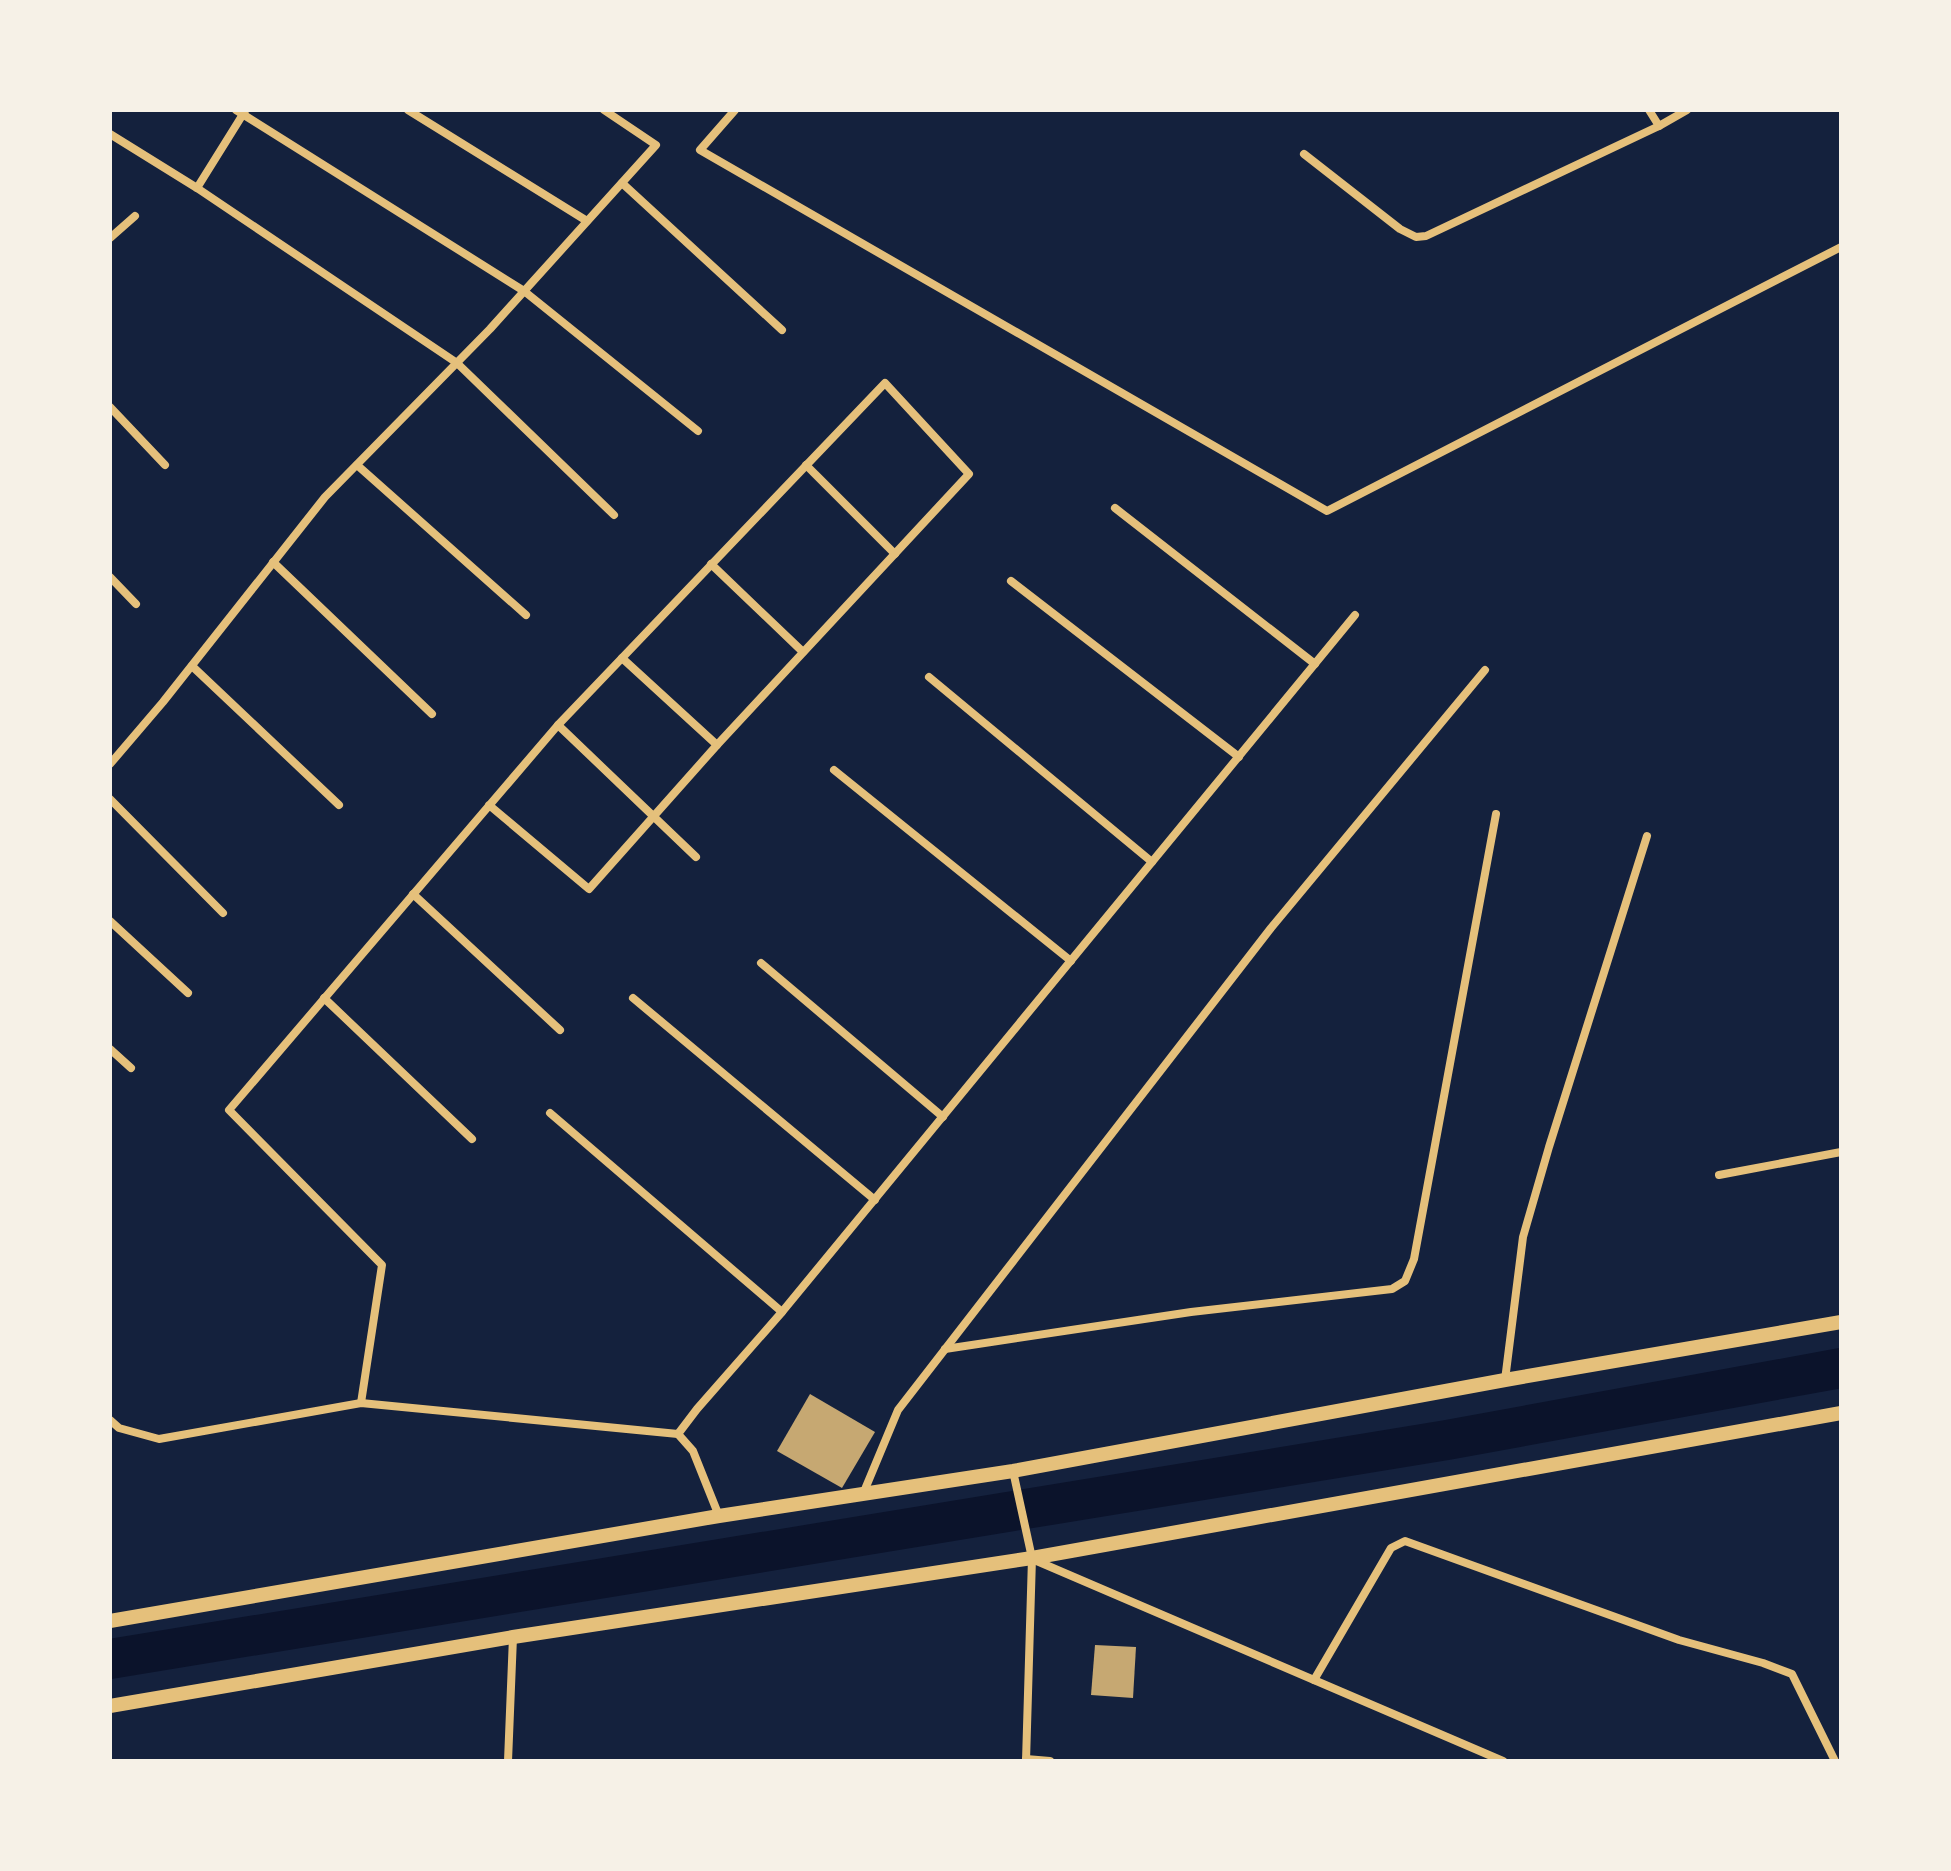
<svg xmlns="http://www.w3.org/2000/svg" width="1951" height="1871" font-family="Barlow,sans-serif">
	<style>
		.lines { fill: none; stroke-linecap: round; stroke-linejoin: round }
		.canal { stroke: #0b132b; stroke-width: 40 }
		.building { fill: #c6a872 }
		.minor { stroke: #e5c07b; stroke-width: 8 }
		.tertiary { stroke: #e5c07b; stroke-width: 14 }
	</style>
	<rect width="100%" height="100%" fill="#14213d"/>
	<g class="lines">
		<path class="canal" d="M110 1659 1447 1440 1841 1368"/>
	</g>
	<g class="building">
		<path d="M810 1394 875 1432 842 1488 777 1451Z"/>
		<path d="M1095 1645 1136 1647 1133 1698 1091 1695Z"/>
	</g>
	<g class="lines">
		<g class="minor">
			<path d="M236 110 524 291 698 431"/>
			<path d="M408 110 587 221"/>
			<path d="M735 110 700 150 1327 511 1841 247"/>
			<path d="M1649 110 1659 126"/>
			<path d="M110 134 197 188 457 363 614 515"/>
			<path d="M1304 154 1400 229 1416 237 1426 236 1659 126 1687 110"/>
			<path d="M622 183 782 330"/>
			<path d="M197 188 245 111"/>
			<path d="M110 238 135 216"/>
			<path d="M110 407 165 465"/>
			<path d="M357 465 526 615"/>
			<path d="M806 465 895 554"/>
			<path d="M1115 508 1315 664"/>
			<path d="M273 562 432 714"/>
			<path d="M711 564 803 652"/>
			<path d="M110 577 136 604"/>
			<path d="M1011 581 1239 757"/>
			<path d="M622 658 717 745"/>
			<path d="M192 666 339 805"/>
			<path d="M929 677 1152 862"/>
			<path d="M558 725 696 857"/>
			<path d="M110 764 163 702 325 497 490 329 656 145 604 110"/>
			<path d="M834 770 1071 961"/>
			<path d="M110 799 223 913"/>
			<path d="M413 894 560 1030"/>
			<path d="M110 921 188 993"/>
			<path d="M761 963 943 1117"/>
			<path d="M324 998 472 1139"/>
			<path d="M633 998 875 1200"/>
			<path d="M110 1049 131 1068"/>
			<path d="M550 1113 782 1312"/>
			<path d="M1719 1175 1841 1152"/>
			<path d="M945 1349 1191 1312 1392 1289 1405 1281 1414 1259 1496 814"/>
			<path d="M1505 1380 1523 1237 1549 1147 1647 836"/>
			<path d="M361 1403 382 1265 229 1110 558 725 885 383 969 474 717 745 589 889 489 805"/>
			<path d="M110 1420 119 1428 159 1439 361 1403 678 1434"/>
			<path d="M1013 1471 1032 1558 1026 1761"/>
			<path d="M863 1494 898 1410 1271 928 1485 670"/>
			<path d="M719 1516 693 1451 678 1434 697 1409 782 1312 1355 615"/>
			<path d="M1032 1559 1503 1761"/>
			<path d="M1314 1680 1391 1548 1405 1541 1679 1640 1763 1663 1792 1674 1835 1761"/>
			<path d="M1026 1759 1050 1761"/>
			<path d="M508 1761 513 1637"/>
		</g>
		<g class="tertiary">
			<path d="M110 1621 719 1516 1013 1471 1505 1380 1841 1322"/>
			<path d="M110 1706 513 1637 1032 1558 1841 1413"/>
		</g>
	</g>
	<rect width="1951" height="1871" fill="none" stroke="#f6f1e7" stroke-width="224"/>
</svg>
